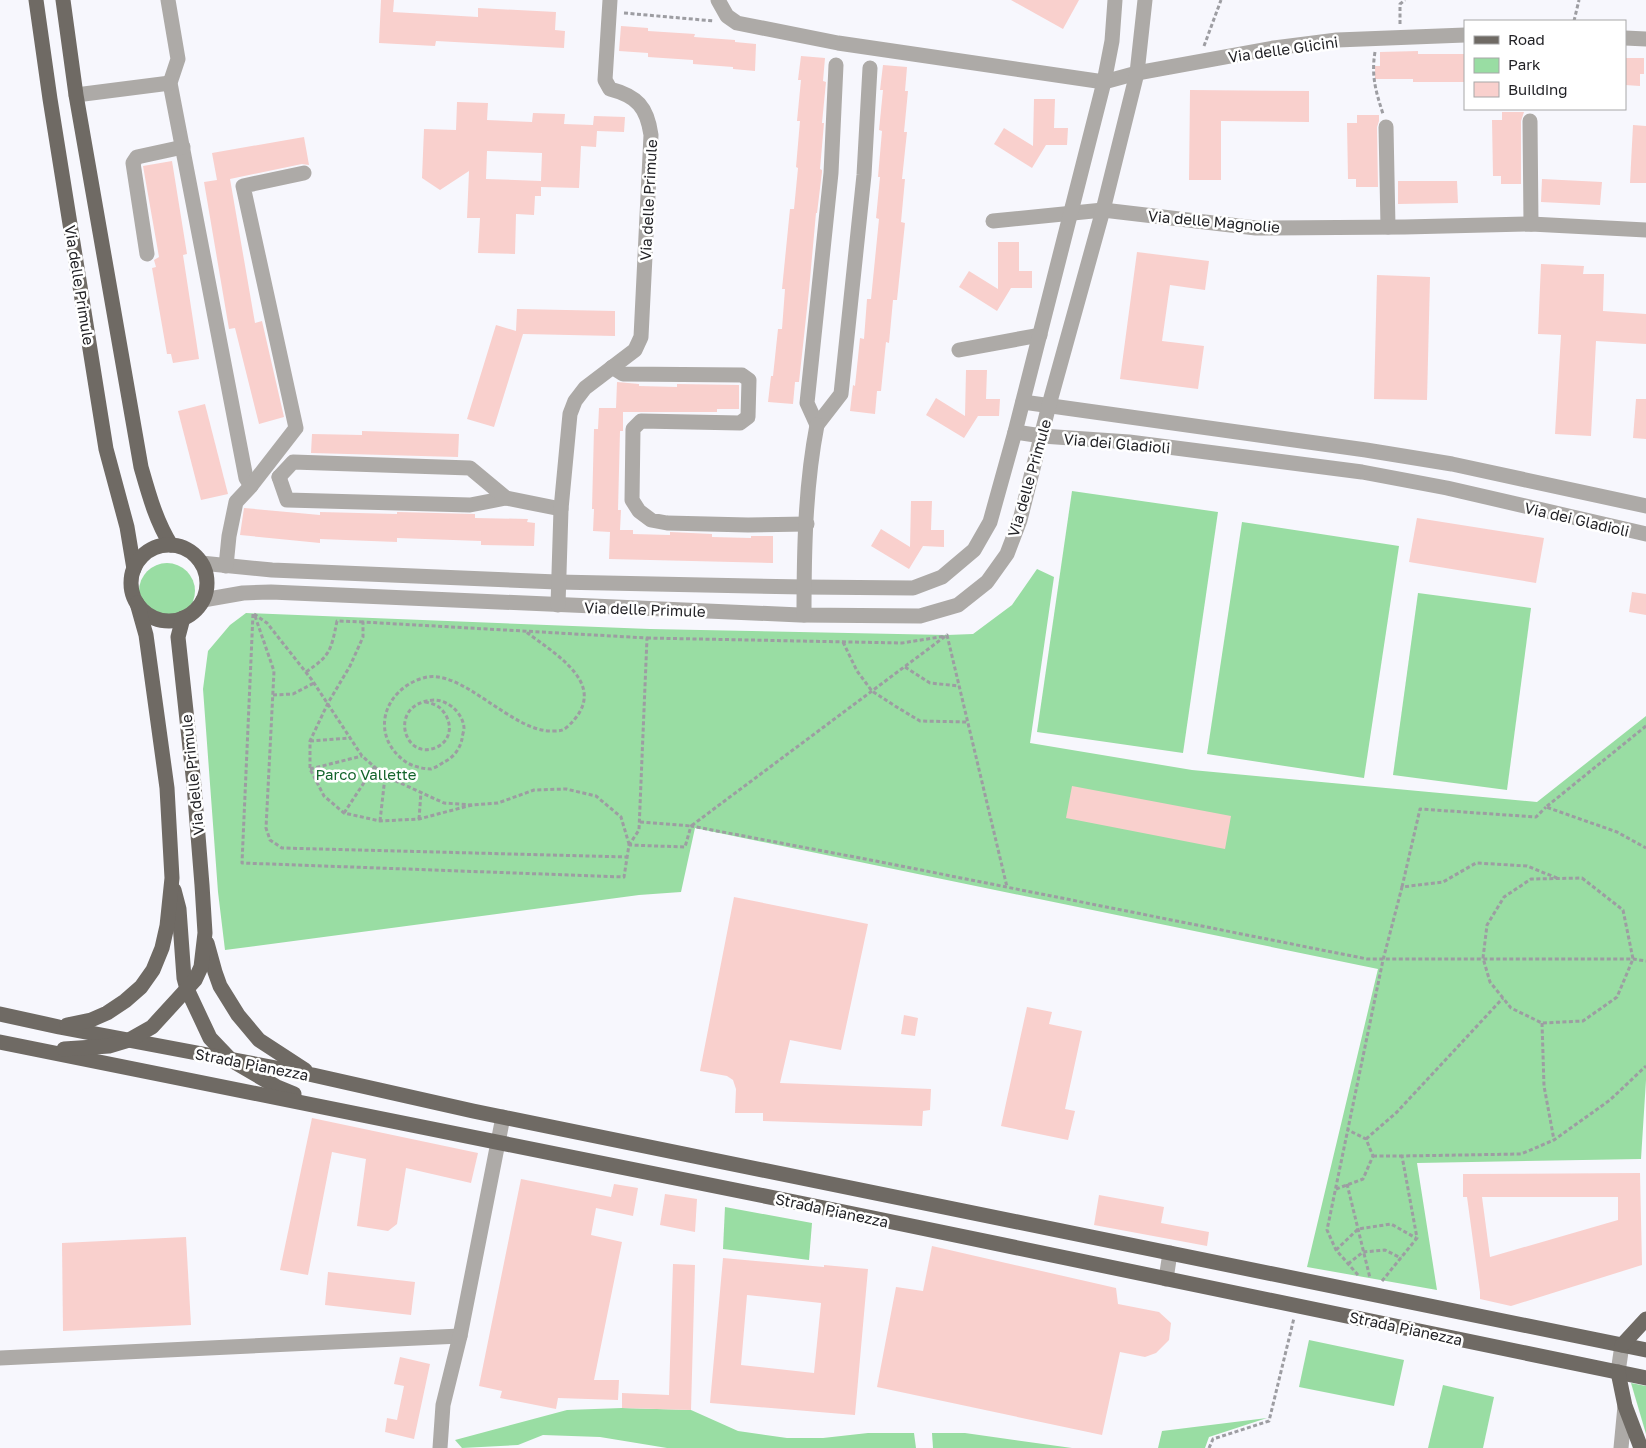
<svg xmlns="http://www.w3.org/2000/svg" width="1646" height="1448" font-family="'Golos Text',sans-serif">
	<style>
		.green { fill: #99dda3 }
		.building { fill: #f9d0cd; fill-rule: evenodd }
		.lines { fill: none; stroke-linecap: round; stroke-linejoin: round }
		.path { stroke: #9d9da2; stroke-width: 3; stroke-dasharray: 4 2.5; stroke-linecap: butt }
		.minor { stroke: #adaaa7; stroke-width: 15 }
		.major { stroke: #6f6a64; stroke-width: 15 }
		.labels { text-anchor: middle; dominant-baseline: central; stroke-width: 5; stroke-linejoin: round; paint-order: stroke }
		.street-label { font-size: 15px; fill: #222226; stroke: #fff }
		.park-label { font-size: 15px; fill: #13642b; stroke: #fff }
	</style>
	<rect width="100%" height="100%" fill="#f7f7fd"/>
	<g class="green">
		<path d="M1072 491 1218 512 1183 753 1037 732Z"/>
		<path d="M1242 522 1399 546 1364 778 1207 754Z"/>
		<circle cx="167" cy="591" r="28"/>
		<path d="M1037 569 1054 577 1030 743 1192 770 1537 802 1646 716V1080L1641 1159 1417 1163 1437 1290 1307 1267 1378 969 695 828 681 892 639 895 225 950 218 892 203 689 208 651 230 625 246 613 650 629 947 635 973 634 1012 605Z"/>
		<path d="M1418 593 1531 608 1507 790 1393 775Z"/>
		<path d="M725 1207 812 1223 809 1260 723 1249Z"/>
		<path d="M1309 1340 1404 1360 1394 1406 1299 1387Z"/>
		<path d="M1631 1383 1646 1386V1434Z"/>
		<path d="M1443 1385 1494 1397 1483 1448H1428Z"/>
		<path d="M622 1408 691 1410 738 1431 787 1438H823L868 1433H914L916 1448H667L600 1437 543 1435 518 1445 462 1448 455 1440 567 1410Z"/>
		<path d="M1267 1418 1209 1437 1205 1448H1158L1162 1431Z"/>
		<path d="M932 1433H965L1072 1448H933Z"/>
	</g>
	<g class="building">
		<path d="M381 0H394L393 12 478 17V8L556 12 555 30 565 31 564 48 436 41 435 46 379 43Z"/>
		<path d="M1011 0H1079L1063 29Z"/>
		<path d="M621 26 648 28V31L695 34 694 37 735 40V42L756 44 755 71 733 69V67L693 64V60L648 57V53L619 51Z"/>
		<path d="M1418 51V54H1465V82H1413V79H1375V66H1380V52Z"/>
		<path d="M801 56 825 58 823 81 826 82 822 123H824L820 169 822 170V172L817 213H816L809 290 799 382H795L793 404 768 402 771 376H773L778 329H782L785 289H782L790 209H794L798 168 796 167 800 121H797L801 80H798Z"/>
		<path d="M1625 58H1644V74H1640V86L1625 85Z"/>
		<path d="M883 65 907 67 905 91H908L904 132H907L902 179H905L901 222 905 223 897 300H893L889 343 886 342 881 391H877L875 414 850 411 853 385 855 386 860 338 864 339 867 299H871L879 219 876 218 880 177H878L882 131 879 130 883 90H880Z"/>
		<path d="M1190 90 1309 91V122L1221 121V180H1189Z"/>
		<path d="M1034 99H1055L1054 128H1068L1067 145H1046L1032 168 994 144 1004 128 1033 146Z"/>
		<path d="M457 102 488 103 487 120 532 122 533 113 565 114 564 124 593 125 594 116 625 117 624 132 597 131 596 147 581 146 579 188 541 187V196H535L534 215 516 214 515 254 478 253 480 218H467L469 171 440 190 422 178 424 129 456 130ZM487 151 542 153 541 181 486 179Z"/>
		<path d="M1502 112H1524L1521 121V184H1501V176H1493L1492 120H1502Z"/>
		<path d="M1357 115H1379V121L1377 127 1378 187H1356V179H1348L1347 123H1357Z"/>
		<path d="M1633 125 1646 126V183H1630Z"/>
		<path d="M304 137 309 165 302 164 230 179 255 323 262 321 284 417 259 424 235 328 229 329 204 182 217 180 212 153Z"/>
		<path d="M172 161 187 254 183 255 199 359 173 363 171 354H167L152 268 156 267 154 260 159 257 143 166Z"/>
		<path d="M1542 179 1602 182 1600 205 1541 202Z"/>
		<path d="M1398 181H1457L1458 203 1398 204Z"/>
		<path d="M998 242H1019V271H1032V288H1011L997 311 959 287 969 271 998 289Z"/>
		<path d="M1137 252 1209 261 1205 290 1170 285 1162 341 1204 346 1198 389 1120 379Z"/>
		<path d="M1541 264 1584 266 1583 274H1604L1603 311 1646 314V344L1596 341 1591 436 1555 434 1561 335 1538 334Z"/>
		<path d="M1377 275 1430 277 1427 400 1374 399Z"/>
		<path d="M517 309 615 311V336L523 334 494 427 467 419 496 325 516 331Z"/>
		<path d="M966 370H987L986 399H1000L999 416H978L964 438 926 415 936 398 965 416Z"/>
		<path d="M617 382 639 384V386L677 387V384L739 385V409H717V412H623V431H620L618 510H621L620 530H633V534L670 535V532L712 534V537L751 538V536H773V563L609 559 610 532 593 531 594 509H592L594 429H598L599 408H616Z"/>
		<path d="M1636 399H1646V439L1633 438Z"/>
		<path d="M205 404 228 494 201 500 178 411Z"/>
		<path d="M362 431 459 434 458 457 311 453 312 434 362 435Z"/>
		<path d="M911 501H932L931 530H944V547L923 546 909 569 871 546 881 529 910 547Z"/>
		<path d="M244 508 320 515V512L397 514V512L474 514H475V518L528 519 527 522 535 523 534 546 481 545V541L397 538V542L320 539V543L240 535Z"/>
		<path d="M1417 518 1544 538 1536 583 1409 562Z"/>
		<path d="M1632 592 1646 594V615L1629 612Z"/>
		<path d="M1072 786 1231 816 1225 849 1066 818Z"/>
		<path d="M734 897 868 924 841 1050 790 1040 780 1083 931 1089 930 1110 923 1111 922 1126 763 1121V1113H735L736 1089 733 1080 727 1076 700 1071Z"/>
		<path d="M1027 1007 1052 1012 1049 1024 1082 1031 1065 1109 1075 1111 1068 1140 1001 1126Z"/>
		<path d="M904 1015 918 1018 915 1036 901 1034Z"/>
		<path d="M312 1118 478 1153 471 1183 406 1168 397 1224 388 1231 357 1226 366 1159 332 1152 308 1275 280 1270Z"/>
		<path d="M1640 1173 1642 1265 1511 1306 1480 1299V1292L1467 1197H1463V1174ZM1482 1197H1618V1220L1490 1257Z"/>
		<path d="M521 1179 611 1197 614 1184 638 1188 633 1216 596 1208 591 1235 622 1242 594 1380H619L618 1400 558 1398 556 1409 500 1398 502 1391 479 1386Z"/>
		<path d="M665 1194 697 1199 695 1232 660 1225Z"/>
		<path d="M1099 1195 1164 1207 1161 1223 1209 1232 1207 1246 1094 1225Z"/>
		<path d="M186 1237 191 1325 63 1331 62 1243Z"/>
		<path d="M932 1246 1116 1288 1118 1304 1159 1312 1171 1323 1169 1340 1156 1353 1145 1357 1120 1352 1102 1435 877 1387 896 1287 923 1291Z"/>
		<path d="M723 1258 824 1267V1265L868 1269 855 1415 710 1403ZM747 1295 821 1303 814 1373 741 1365Z"/>
		<path d="M673 1264 695 1265 691 1410 622 1408V1393L669 1395Z"/>
		<path d="M328 1272 415 1282 411 1315 325 1305Z"/>
		<path d="M400 1357 430 1364 414 1439 385 1432 387 1418 397 1420 404 1386 394 1384Z"/>
	</g>
	<g class="lines">
		<g class="path">
			<path d="M624 13 714 21"/>
			<path d="M1574 21 1579 0"/>
			<path d="M1400 24V4L1405 0"/>
			<path d="M1204 46 1221 0"/>
			<path d="M1375 52C1371 76 1376 92 1383 114"/>
			<path d="M253 614 242 863 624 877 629 845 685 847 691 826 876 861 1367 959H1633L1646 961"/>
			<path d="M254 614 267 623 312 680 362 756 385 776 444 803 472 805 498 803 534 790 566 789 596 796 621 817 629 844"/>
			<path d="M255 616 274 671 266 828 270 840 282 848 627 857"/>
			<path d="M647 638 902 643 946 636"/>
			<path d="M843 642 857 671 872 691 895 706 920 721 967 722"/>
			<path d="M905 667 930 683 959 686"/>
			<path d="M306 672C331 655 331 650 337 621L363 622"/>
			<path d="M273 695 293 694 314 683"/>
			<path d="M425 702C431 703 438 705 442 710 453 722 452 740 437 747 404 763 386 703 434 700 448 700 463 713 464 728 464 731 462 736 462 739 460 749 453 758 444 762 441 764 435 768 431 769 423 769 412 766 406 762 369 736 383 690 423 678 461 666 512 733 553 731 559 731 563 731 567 727 613 686 556 655 525 631"/>
			<path d="M1646 726 1546 807 1617 832 1646 848"/>
			<path d="M310 741 351 738"/>
			<path d="M310 769 362 756"/>
			<path d="M472 805 419 819 380 821 344 813 324 796 310 769V741L328 703 350 666 363 637V622L647 638 639 830 629 845"/>
			<path d="M344 813 375 766"/>
			<path d="M419 819 421 792"/>
			<path d="M380 821 385 777"/>
			<path d="M640 822 691 826 947 635 1007 887"/>
			<path d="M1582 878 1623 910 1633 959 1617 997 1583 1021 1542 1023 1511 1008 1490 982 1483 958 1487 925 1504 897 1531 879Z"/>
			<path d="M1402 887 1420 809 1536 817 1546 807"/>
			<path d="M1542 1023 1544 1086 1554 1140"/>
			<path d="M1366 1139 1397 1112 1503 998"/>
			<path d="M1373 1156H1402"/>
			<path d="M1347 1184 1370 1278"/>
			<path d="M1336 1189 1363 1179 1373 1156 1366 1139 1348 1130"/>
			<path d="M1336 1250 1358 1229 1391 1224 1416 1238"/>
			<path d="M1348 1264 1363 1252 1385 1250 1401 1258"/>
			<path d="M1358 1275 1336 1250 1327 1230 1383 960 1402 887 1443 882 1476 863 1527 866 1557 878"/>
			<path d="M1382 1281 1417 1238 1402 1156 1521 1154 1554 1140 1610 1100 1646 1066"/>
			<path d="M1209 1448 1213 1439 1269 1421 1294 1318"/>
		</g>
		<g class="minor">
			<path d="M168 0 178 59 170 83 246 478 251 486"/>
			<path d="M718 0 727 16 737 23 838 43 1104 82 1137 73 1274 48 1337 40 1465 35"/>
			<path d="M1625 38 1646 39"/>
			<path d="M836 65 831 173 807 403 817 425 841 394 864 175 870 68"/>
			<path d="M76 95 170 83"/>
			<path d="M1530 121 1531 224"/>
			<path d="M1386 127 1388 227"/>
			<path d="M993 221 1103 210 1256 228 1405 227 1531 224 1646 230"/>
			<path d="M147 254 133 163 137 157 183 147"/>
			<path d="M959 350 1040 335"/>
			<path d="M612 367 623 374 742 375 749 380 748 417 740 423 641 421 633 429 632 500 639 511 651 520 667 523 748 525 807 524"/>
			<path d="M1023 402 1366 450 1452 464 1646 506"/>
			<path d="M1015 432 1042 436 1129 442 1362 472 1447 488 1646 534"/>
			<path d="M279 477 287 500 470 505 506 498 561 509"/>
			<path d="M279 477 293 462 470 468 506 498"/>
			<path d="M201 563 272 570 557 582 804 587 913 588 942 577 974 550 990 522 1015 432 1104 82 1112 41 1115 0"/>
			<path d="M226 566 229 536 236 502 251 486 296 428 243 186 304 173"/>
			<path d="M203 600 243 593 271 592 800 615 920 616 958 605 987 582 1007 554 1020 520 1049 405 1103 210 1137 73 1145 0"/>
			<path d="M558 605 561 509 570 414 575 401 585 388 635 350 641 337 651 135C647 107 637 96 610 89L605 80 610 0"/>
			<path d="M804 615C804 552 805 487 817 425"/>
			<path d="M1166 1279 1170 1253"/>
			<path d="M0 1358 460 1336"/>
			<path d="M1618 1372 1622 1345"/>
			<path d="M440 1448 443 1405 460 1336 503 1117"/>
			<path d="M1621 1448 1625 1406"/>
		</g>
		<g class="major">
			<path d="M36 0 50 99 106 449 127 527 134 569"/>
			<path d="M63 0 76 95 141 467C149 495 156 521 171 545"/>
			<circle cx="169" cy="583" r="38"/>
			<path d="M174 890 179 909 184 978 187 989 210 1038 231 1060 277 1087 294 1094"/>
			<path d="M207 943 215 972 220 986 238 1015 259 1040 305 1070"/>
			<path d="M0 1014 59 1027 313 1075 473 1111 1646 1350"/>
			<path d="M67 1025 91 1020 107 1013 125 1001 141 987 153 970 162 948 167 926 172 878 167 788 146 635 137 603"/>
			<path d="M0 1042 844 1212 1646 1378"/>
			<path d="M64 1049 109 1046 129 1040 152 1027 195 980 201 967 205 933 202 885 194 785 178 637 183 618"/>
			<path d="M1622 1345 1646 1319"/>
			<path d="M1618 1372 1625 1406 1641 1448"/>
		</g>
	</g>
	<g class="labels">
		<g class="street-label">
			<text transform="translate(1283 49) rotate(-8)">Via delle Glicini</text>
			<text transform="translate(648 200) rotate(-87)">Via delle Primule</text>
			<text transform="translate(1214 221) rotate(5)">Via delle Magnolie</text>
			<text transform="translate(80 285) rotate(81)">Via delle Primule</text>
			<text transform="translate(1117 443) rotate(5)">Via dei Gladioli</text>
			<text transform="translate(1029 478) rotate(-74)">Via delle Primule</text>
			<text transform="translate(1577 519) rotate(13)">Via dei Gladioli</text>
			<text transform="translate(645 609) rotate(2)">Via delle Primule</text>
			<text transform="translate(192 775) rotate(-96)">Via delle Primule</text>
			<text transform="translate(252 1064) rotate(11)">Strada Pianezza</text>
			<text transform="translate(832 1210) rotate(12)">Strada Pianezza</text>
			<text transform="translate(1406 1328) rotate(12)">Strada Pianezza</text>
		</g>
		<g class="park-label">
			<text x="366" y="774">Parco Vallette</text>
		</g>
	</g>
	<rect x="1464" y="20" width="162" height="90" fill="#ffffff" stroke="#a7a7a8"/>
	<rect x="1474" y="36" width="25" height="8" fill="#6f6a64" stroke="#a7a7a8"/>
	<text x="1508" y="45" font-size="15" fill="#222226">Road</text>
	<rect x="1474" y="58" width="25" height="15" fill="#99dda3" stroke="#a7a7a8"/>
	<text x="1508" y="70" font-size="15" fill="#222226">Park</text>
	<rect x="1474" y="82" width="25" height="15" fill="#f9d0cd" stroke="#a7a7a8"/>
	<text x="1508" y="95" font-size="15" fill="#222226">Building</text>
</svg>
